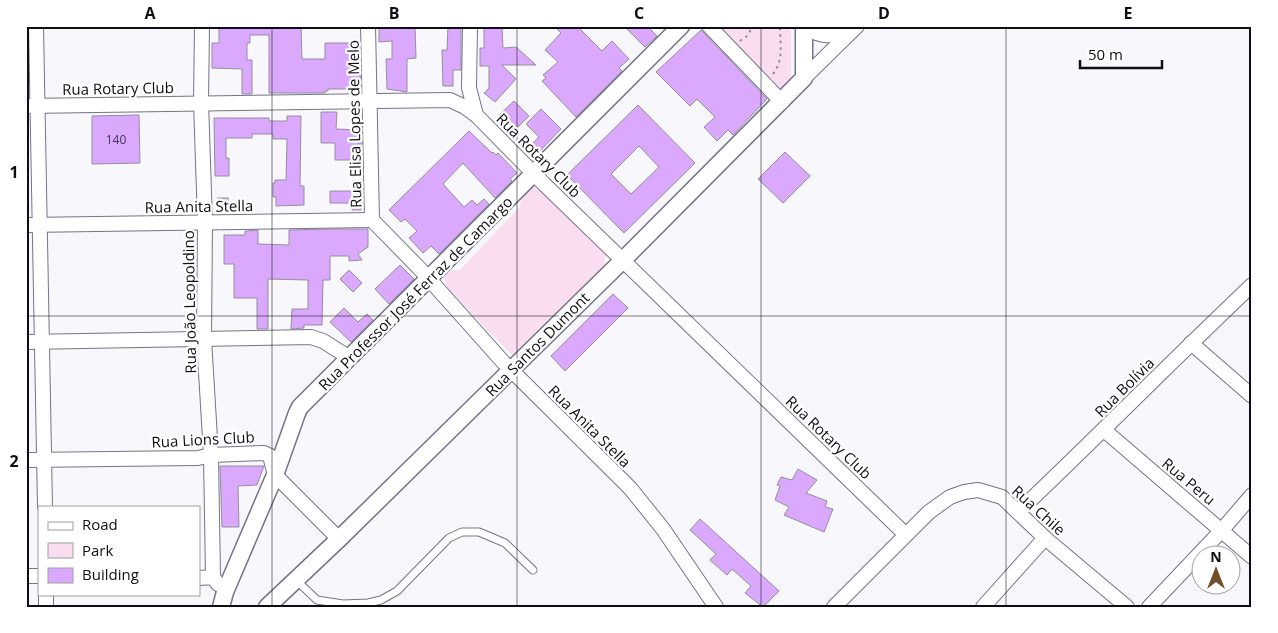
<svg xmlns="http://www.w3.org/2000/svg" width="1278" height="633" font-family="'Open Sans',sans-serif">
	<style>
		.green { fill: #faddf1 }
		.building { fill: #daa9fe; stroke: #968d9e; fill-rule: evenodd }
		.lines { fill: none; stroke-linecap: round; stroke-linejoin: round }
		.service-casing { stroke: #737486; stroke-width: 9 }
		.minor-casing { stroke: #737486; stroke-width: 16 }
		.tertiary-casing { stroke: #737486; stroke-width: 19 }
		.path { stroke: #8f8f95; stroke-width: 2; stroke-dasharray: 2.5 4; stroke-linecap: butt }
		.service { stroke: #fff; stroke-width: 7 }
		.minor { stroke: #fff; stroke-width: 14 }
		.tertiary { stroke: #fff; stroke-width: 16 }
		.grid { fill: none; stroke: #0e0e15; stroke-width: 1; stroke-opacity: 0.55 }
		.labels { text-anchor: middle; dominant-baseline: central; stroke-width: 4.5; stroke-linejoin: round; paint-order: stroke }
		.number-label { font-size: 12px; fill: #41354f }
		.street-label { font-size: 15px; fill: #0e0e15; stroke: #fff }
		.neatline { fill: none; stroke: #0e0e15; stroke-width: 2 }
		.grid-label { font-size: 16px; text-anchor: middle; font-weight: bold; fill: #0e0e15 }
	</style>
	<rect width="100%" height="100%" fill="#f8f8fc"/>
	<g class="green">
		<path d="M713 26H791V80L784 88H776Z"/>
		<path d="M532 186 539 187 606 255 604 267 516 357 513 356 447 288 444 275 446 271 460 270 520 206 523 193Z"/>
	</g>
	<g class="building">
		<path d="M219 26H301L302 59H325V43H353L354 49H360V58H358V74H360L361 89H328V91H325V93H269V35H250V43H247V60H252V94H242V69L212 68V43H219Z"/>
		<path d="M379 26H415L416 58 407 59V92L387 89 386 59H392V41L379 42Z"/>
		<path d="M448 26H461V70H453V86H443L442 50H447Z"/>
		<path d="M484 26H502L503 48 516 47 536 65H502L516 79 495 102 484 93 489 88V66H480V48H484Z"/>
		<path d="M554 26H577L602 51 612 41 629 59 619 68 622 71 576 117 542 81 546 78 543 75 558 62 545 50 561 33Z"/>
		<path d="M624 26H647L657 36 645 47Z"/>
		<path d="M701 30 767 99 733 135 728 130 717 141 704 127 715 117 697 99 690 106 656 72Z"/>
		<path d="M514 101 529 116 515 130 499 115Z"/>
		<path d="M638 105 695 163 624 233 567 175ZM639 146 659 167 631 194 611 174Z"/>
		<path d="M541 109 561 129 537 154 530 146 539 137 526 124Z"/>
		<path d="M321 112H337L336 129 361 130 362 144H358V160H335V143H321Z"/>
		<path d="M139 115 140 163 92 164V116Z"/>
		<path d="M287 116H301L300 186H304V205L276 206V197H273V183H275V180H286L287 139H273V134H252V138H226V158H229V176H215L214 118H269V121H287Z"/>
		<path d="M469 131 492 153 493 152 496 155 498 153 517 173 510 179 512 181 495 198 463 163 443 184 464 207 472 200 477 205 484 199 489 204 439 254 431 246 423 253 409 238 417 231 405 219 401 222 389 210Z"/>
		<path d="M785 152 810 176 783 203 758 179Z"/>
		<path d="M330 191H361V210H352V203H330Z"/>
		<rect x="218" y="198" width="10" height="9"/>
		<path d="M330 229H368V247L358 254 362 260 349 261V256H330V280H323L322 325H304V328L291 329 292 309H308V280L268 279V329H257V298H234V264H224V235H245V231L258 230V244L289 245V230Z"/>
		<path d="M400 265 414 279 389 304 375 289Z"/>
		<path d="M349 270 362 283 353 292 340 279Z"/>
		<path d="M613 294 628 308 565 371 551 356Z"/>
		<path d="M344 308 358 322 367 314 373 320 351 342 330 322Z"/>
		<path d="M220 466H264L257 485 238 486 239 527H222Z"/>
		<path d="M798 469 817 480 806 493 827 501 825 507 833 509 824 532 784 515 789 507 775 500 780 486 777 485 781 477 792 480Z"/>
		<path d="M700 519 779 591 763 607 745 593 751 586 732 569 727 575 710 560 716 554 690 530Z"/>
	</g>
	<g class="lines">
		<g class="service-casing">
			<path id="service" d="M296 580 317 600 343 604 368 603 381 600 397 591 449 538 462 532H479L505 543 533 570"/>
		</g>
		<g class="minor-casing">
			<g id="minor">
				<path d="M36 26 45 507"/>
				<path d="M202 26 201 102 205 222 204 339 211 455 213 577"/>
				<path d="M368 26 372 220"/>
				<path d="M470 26 469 88 476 115"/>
				<path d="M709 26 782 102"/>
				<path d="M804 28C823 37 830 37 850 32"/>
				<path d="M804 78 857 26"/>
				<path d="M26 106 450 100 465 107 476 115 544 184 905 534"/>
				<path d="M372 220 421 270 504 363 630 488 663 529 716 607"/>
				<path d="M26 225 372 220"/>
				<path d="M26 342 311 337 323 341 350 358"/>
				<path d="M1191 343 1252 396"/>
				<path d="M1104 430 1252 557"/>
				<path d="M26 460 198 458 211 455 264 453 270 456 275 475 339 539"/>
				<path d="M1018 512C1097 437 1173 360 1252 285"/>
				<path d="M26 576H39"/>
				<path d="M199 578 213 577 218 584"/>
				<path d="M46 607V594"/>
				<path d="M834 607 929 512 950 497 964 492 978 490 1002 497 1045 538 1127 607"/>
				<path d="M983 607 1045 538"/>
				<path d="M1149 607 1222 530 1252 495"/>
			</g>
		</g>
		<g class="tertiary-casing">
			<g id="tertiary">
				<path d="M221 607 225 592 275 475 297 413 300 407 681 26"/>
				<path d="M267 607 339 539 623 260 804 78V26"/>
			</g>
		</g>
		<g class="path">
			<path d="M740 41 747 36 753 26"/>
			<path d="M773 74C784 60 780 44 780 26"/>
		</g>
		<use href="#service" class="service"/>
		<use href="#minor" class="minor"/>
		<use href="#tertiary" class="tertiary"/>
	</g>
	<path class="grid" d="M272 26V607M517 26V607M761 26V607M1006 26V607M26 316H1252"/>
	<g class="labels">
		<g class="number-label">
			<text x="116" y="139">140</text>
		</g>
		<g class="street-label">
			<text transform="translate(118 88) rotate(-1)">Rua Rotary Club</text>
			<text transform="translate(354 124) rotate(-91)">Rua Elisa Lopes de Melo</text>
			<text transform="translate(539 155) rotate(45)">Rua Rotary Club</text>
			<text transform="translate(199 206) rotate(-1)">Rua Anita Stella</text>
			<text transform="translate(415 293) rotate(-45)">Rua Professor José Ferraz de Camargo</text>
			<text transform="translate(189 302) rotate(-91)">Rua João Leopoldino</text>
			<text transform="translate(537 344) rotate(-45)">Rua Santos Dumont</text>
			<text transform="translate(1124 387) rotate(-45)">Rua Bolívia</text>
			<text transform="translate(590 426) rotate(45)">Rua Anita Stella</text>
			<text transform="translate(829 437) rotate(44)">Rua Rotary Club</text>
			<text transform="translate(203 439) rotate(-3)">Rua Lions Club</text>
			<text transform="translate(1189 481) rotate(40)">Rua Peru</text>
			<text transform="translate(1039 510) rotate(42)">Rua Chile</text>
		</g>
	</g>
	<rect width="1278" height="633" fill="none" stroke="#ffffff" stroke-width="55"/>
	<rect x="38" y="506" width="162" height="90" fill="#ffffff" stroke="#9f9fa1"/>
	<rect x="48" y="522" width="25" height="8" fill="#ffffff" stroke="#9f9fa1"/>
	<text x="82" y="530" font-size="15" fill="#0e0e15">Road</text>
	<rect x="48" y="543" width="25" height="15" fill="#faddf1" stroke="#9f9fa1"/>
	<text x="82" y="556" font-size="15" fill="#0e0e15">Park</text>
	<rect x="48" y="568" width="25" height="15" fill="#daa9fe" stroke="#9f9fa1"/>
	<text x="82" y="580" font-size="15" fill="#0e0e15">Building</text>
	<g transform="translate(1216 570)"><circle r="24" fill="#ffffff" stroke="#9f9fa1"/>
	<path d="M0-4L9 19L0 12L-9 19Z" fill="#744d2a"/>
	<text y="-8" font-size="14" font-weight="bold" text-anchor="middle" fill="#0e0e15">N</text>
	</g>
	<path d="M1080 60v8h82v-8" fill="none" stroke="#0e0e15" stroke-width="2.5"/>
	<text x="1088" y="60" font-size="15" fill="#0e0e15" stroke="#ffffff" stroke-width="4" paint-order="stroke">50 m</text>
	<rect x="28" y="28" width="1222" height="578" class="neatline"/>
	<g class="grid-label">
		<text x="150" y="19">A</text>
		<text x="394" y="19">B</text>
		<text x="639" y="19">C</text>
		<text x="884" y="19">D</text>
		<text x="1128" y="19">E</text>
		<text x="14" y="178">1</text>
		<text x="14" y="467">2</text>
	</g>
</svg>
